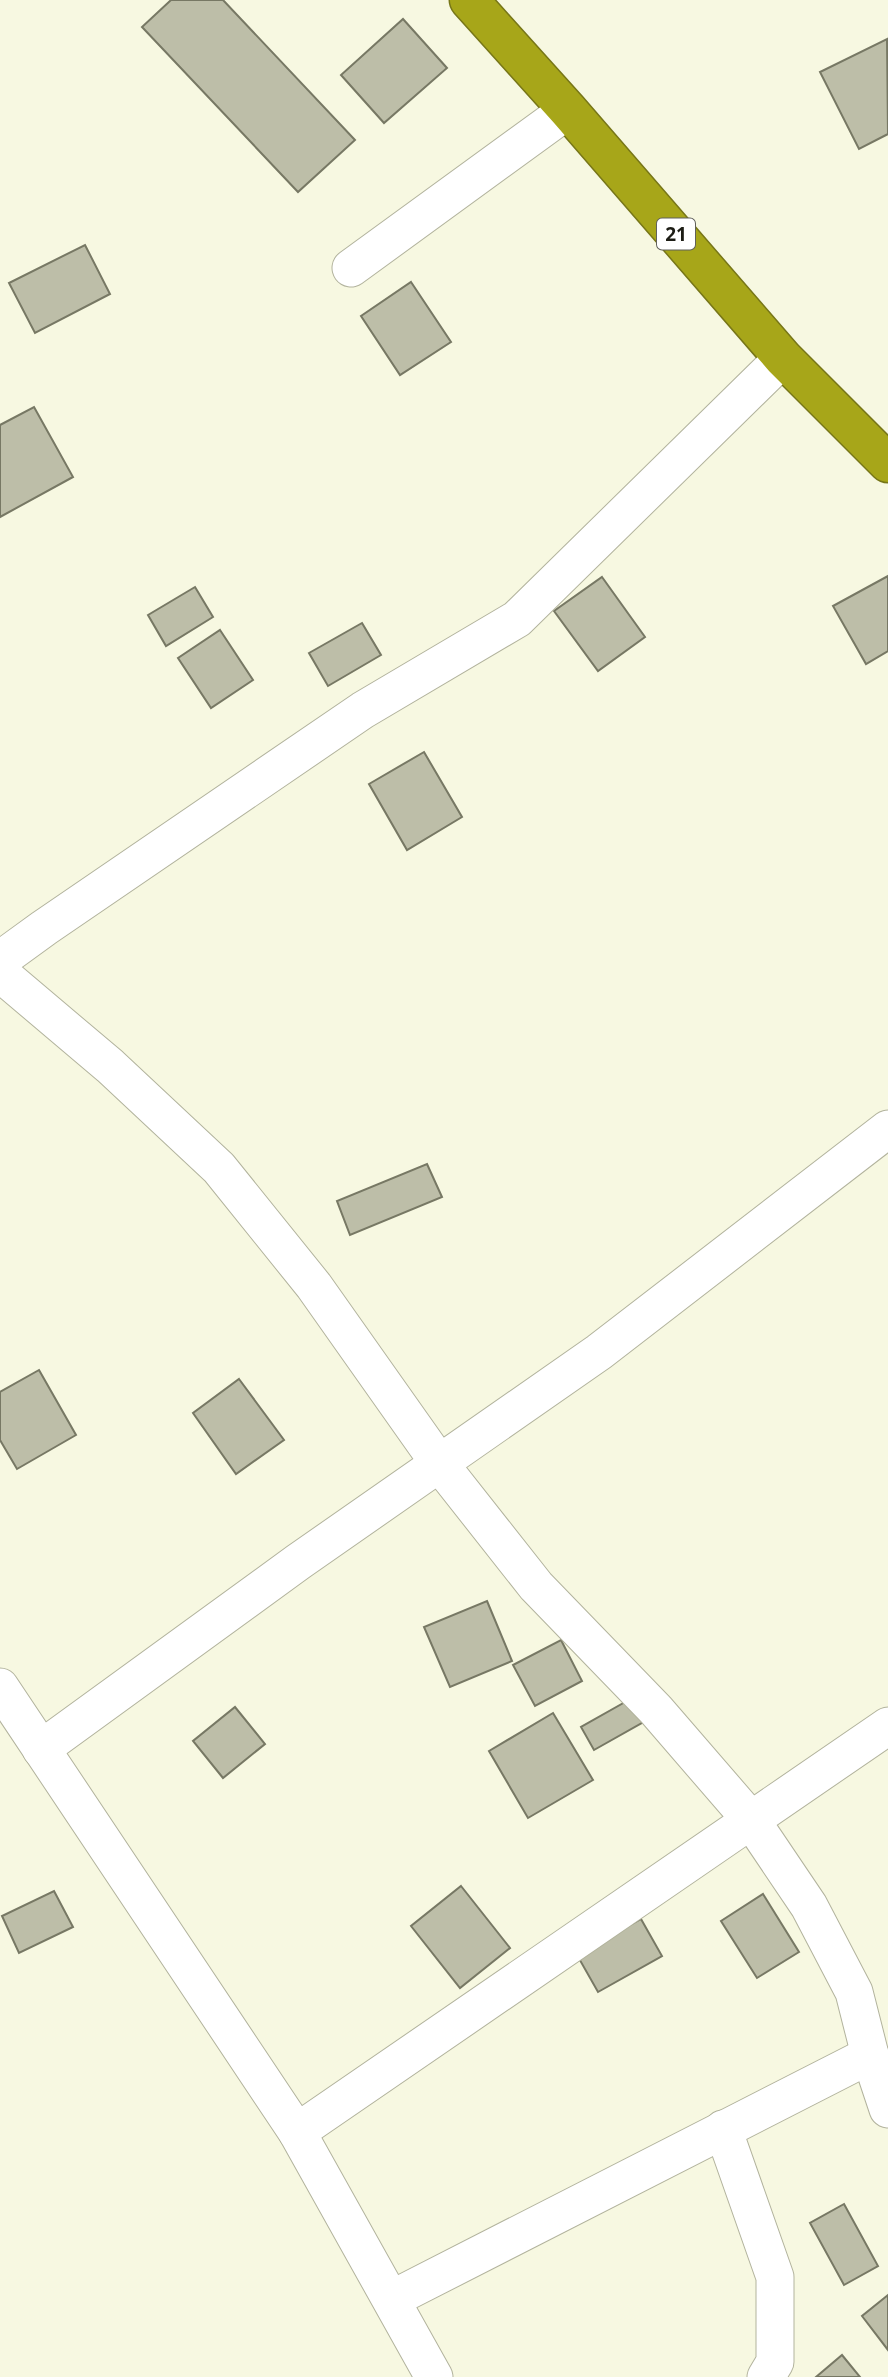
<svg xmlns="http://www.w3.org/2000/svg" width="888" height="2377" font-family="'Noto Sans',sans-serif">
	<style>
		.building { fill: #bdbea8; stroke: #777864; stroke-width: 2 }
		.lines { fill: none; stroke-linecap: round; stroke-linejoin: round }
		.street-casing { stroke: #b2b39d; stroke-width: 39 }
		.highway-casing { stroke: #777618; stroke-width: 41 }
		.street { stroke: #fff; stroke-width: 37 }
		.highway { stroke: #a7a619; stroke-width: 38 }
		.labels { text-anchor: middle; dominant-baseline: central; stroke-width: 6; stroke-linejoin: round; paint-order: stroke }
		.shield { fill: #fff; stroke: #61615b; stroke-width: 2 }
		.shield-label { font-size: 19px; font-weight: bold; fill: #1d1d15 }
	</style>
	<rect width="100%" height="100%" fill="#f7f8e1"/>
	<g class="building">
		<path d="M171 0H223L355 140 298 192 142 27Z"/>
		<path d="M403 19 447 68 384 123 341 75Z"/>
		<path d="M887 39 888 134 859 149 820 72Z"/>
		<path d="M85 245 110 294 35 333 9 283Z"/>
		<path d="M411 282 451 342 400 375 361 316Z"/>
		<path d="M34 407 73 477 0 517V425Z"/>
		<path d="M888 576V651L866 664 833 606Z"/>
		<path d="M602 577 645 637 598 671 554 611Z"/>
		<path d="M195 587 213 617 166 646 148 615Z"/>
		<path d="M362 623 381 655 328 686 309 653Z"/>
		<path d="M220 630 253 680 211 708 178 658Z"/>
		<path d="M424 752 462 817 407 850 369 784Z"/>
		<path d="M427 1164 442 1197 350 1235 337 1201Z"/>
		<path d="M39 1370 76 1435 17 1469 0 1440V1392Z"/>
		<path d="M239 1379 284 1440 236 1474 193 1413Z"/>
		<path d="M487 1601 512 1661 450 1687 424 1627Z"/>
		<path d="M561 1640 582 1681 535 1706 513 1665Z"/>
		<path d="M634 1697 647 1720 594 1750 581 1727Z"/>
		<path d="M235 1707 265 1744 223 1778 193 1741Z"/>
		<path d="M553 1713 593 1780 528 1818 489 1751Z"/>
		<path d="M461 1886 510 1948 460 1988 411 1926Z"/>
		<path d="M54 1891 73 1927 19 1953 2 1916Z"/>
		<path d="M763 1894 799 1952 757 1978 721 1921Z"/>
		<path d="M641 1919 662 1956 598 1992 577 1955Z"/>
		<path d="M844 2204 878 2266 844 2285 810 2223Z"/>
		<path d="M888 2295V2350L862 2316Z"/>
		<path d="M842 2355 860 2377H816Z"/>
	</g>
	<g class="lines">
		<g class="street-casing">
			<g id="street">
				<path d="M351 268 568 110"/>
				<path d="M0 960 44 928 363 710 517 619 783 358"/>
				<path d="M0 973 110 1066 219 1168 314 1286 439 1463 536 1586 656 1710 751 1820 809 1906 854 1992 870 2055 888 2109"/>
				<path d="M0 1687 297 2132 434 2377"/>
				<path d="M41 1749 298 1562 599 1352 888 1129"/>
				<path d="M723 2129 775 2277V2362L766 2377"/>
				<path d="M297 2132 888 1726"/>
				<path d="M392 2299 870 2055"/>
			</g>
		</g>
		<g class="highway-casing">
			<path id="highway" d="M469 0 568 110 783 358 888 463"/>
		</g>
		<use href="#street" class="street"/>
		<use href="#highway" class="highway"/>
	</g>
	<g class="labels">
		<rect class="shield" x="657" y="218.5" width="38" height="31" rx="5"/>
		<g class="shield-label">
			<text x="676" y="234">21</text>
		</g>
	</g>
</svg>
